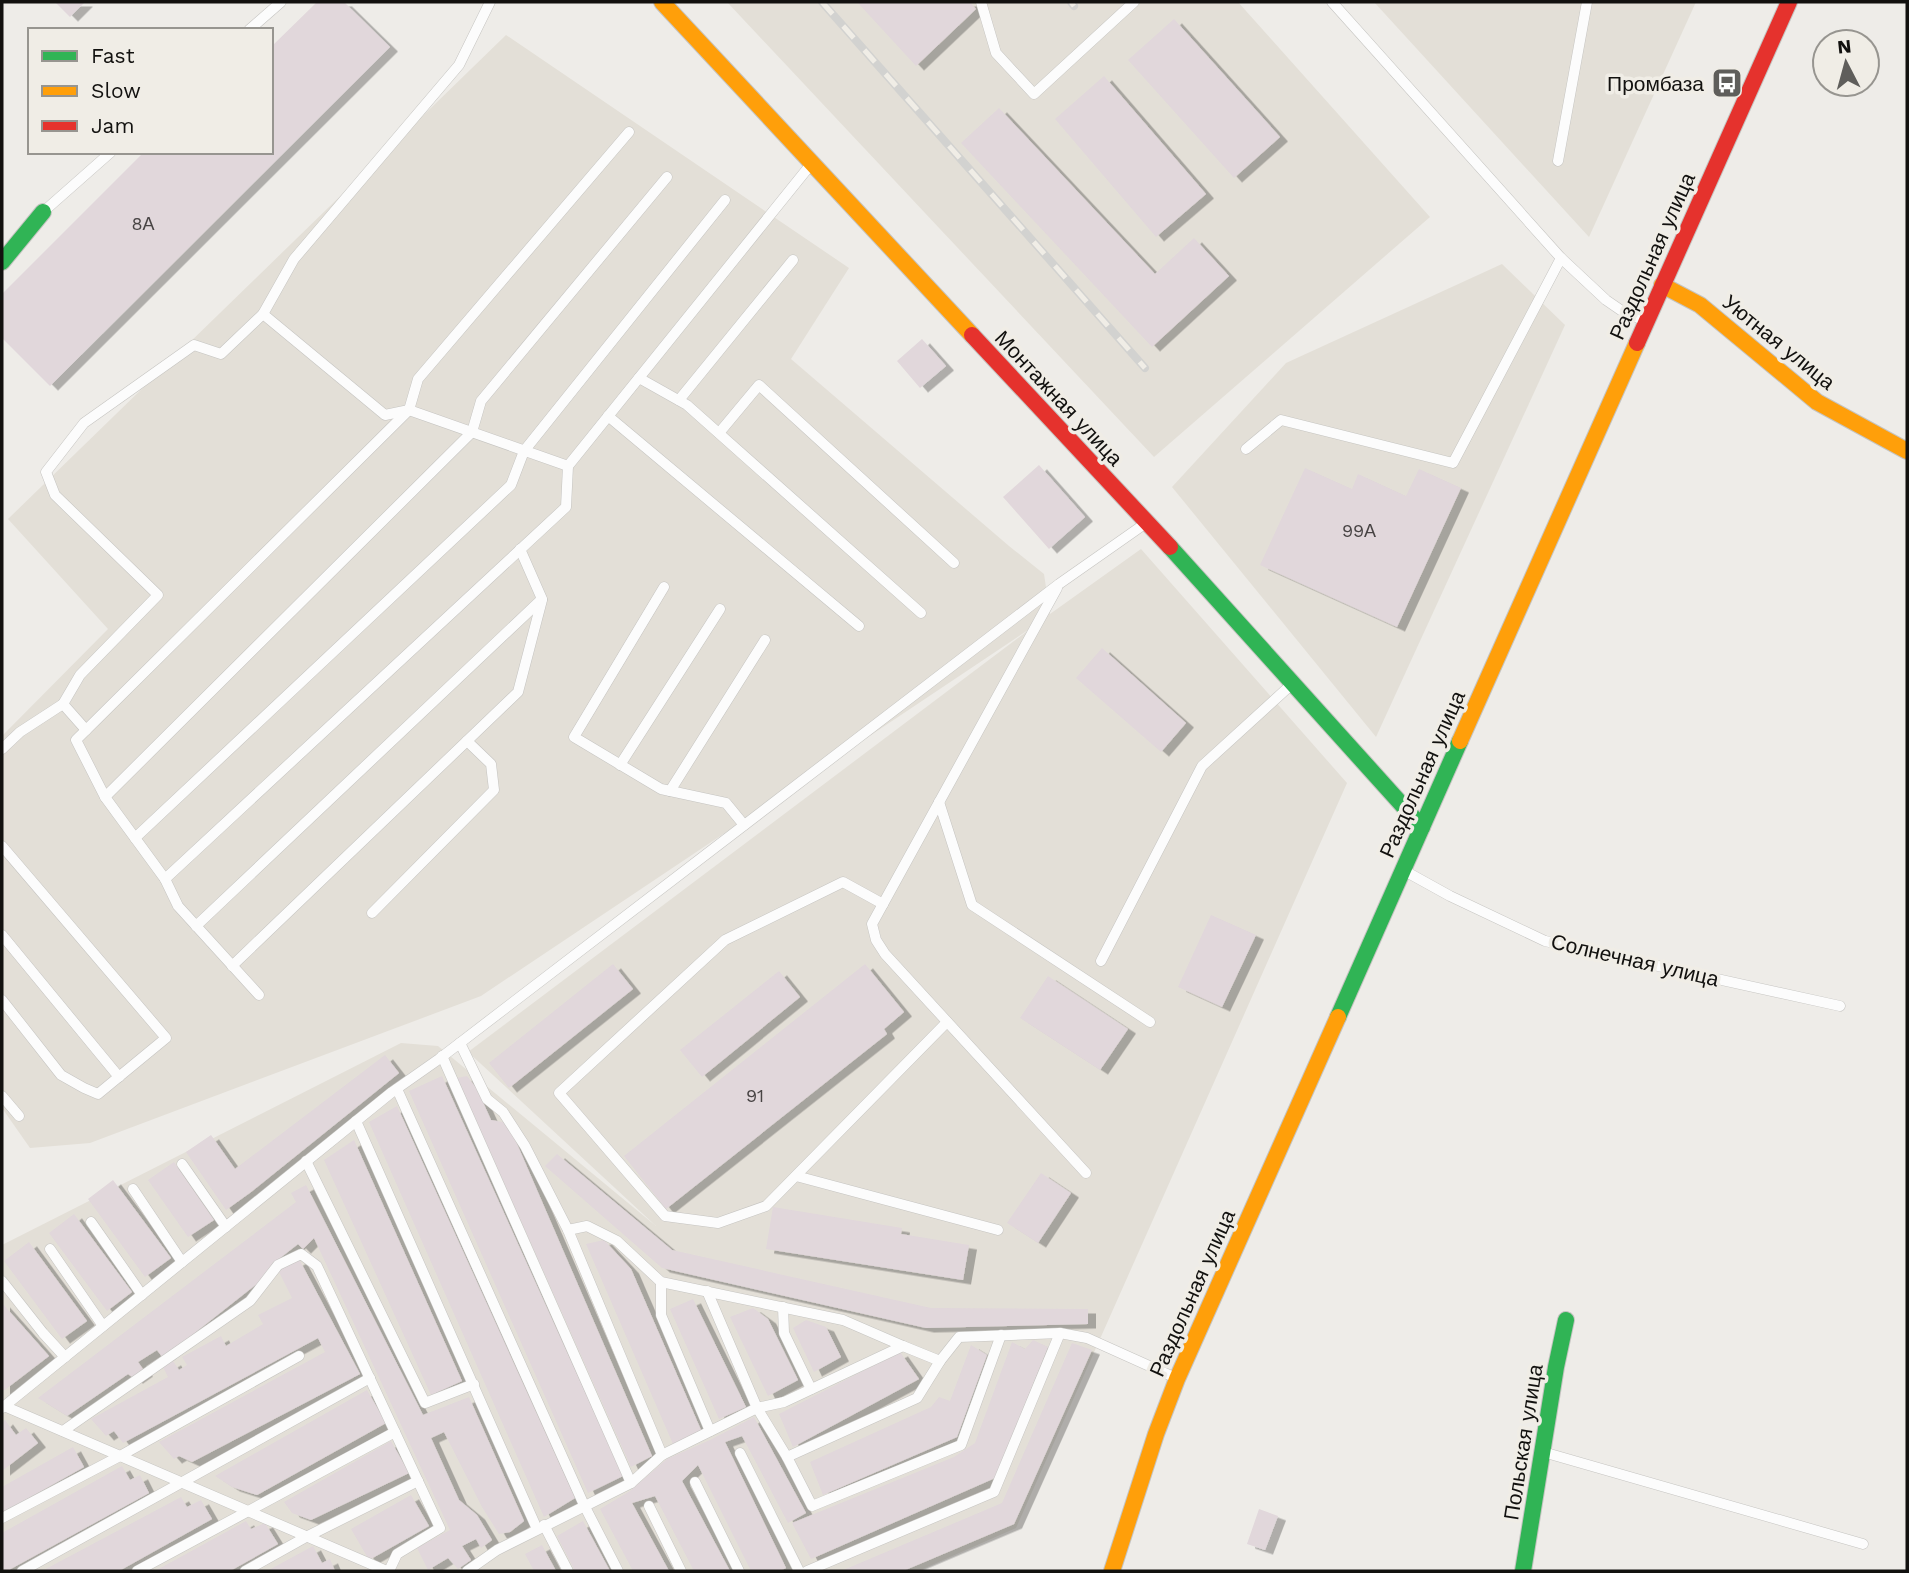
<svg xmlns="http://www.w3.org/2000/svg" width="1909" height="1573" font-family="'Work Sans',sans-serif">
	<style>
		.built { fill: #e3dfd7 }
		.building { fill: #e1d7db; filter: url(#shadow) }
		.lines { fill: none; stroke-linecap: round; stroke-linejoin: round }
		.lane-casing { stroke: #c5c4c1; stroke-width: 11 }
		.fast-casing { stroke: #c5c4c1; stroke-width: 18 }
		.slow-casing { stroke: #c5c4c1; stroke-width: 18 }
		.jam-casing { stroke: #c5c4c1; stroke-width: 18 }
		.lane { stroke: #fcfcfc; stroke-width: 10 }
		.fast { stroke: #30b455; stroke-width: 16 }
		.slow { stroke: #ff9f0a; stroke-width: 16 }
		.jam { stroke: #e5322d; stroke-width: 16 }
		.rail-casing { stroke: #d2d2d0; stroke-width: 8 }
		.rail { stroke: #f0ede6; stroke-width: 5; stroke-dasharray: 16; stroke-linecap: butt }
		.labels { text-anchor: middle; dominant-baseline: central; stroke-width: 7; stroke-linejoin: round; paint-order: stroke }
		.number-label { font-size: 18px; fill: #484444 }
		.poi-label { font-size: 21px; fill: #12110f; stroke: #f0ede6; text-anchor: end }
		.street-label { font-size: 21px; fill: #12110f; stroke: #f0ede6 }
	</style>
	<defs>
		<filter id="shadow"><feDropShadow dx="8" dy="4.5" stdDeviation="0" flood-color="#0004"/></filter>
	</defs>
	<rect width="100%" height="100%" fill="#eeece8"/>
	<g class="built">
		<path d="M727 2H1238L1430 217 1154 457Z"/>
		<path d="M1374 2H1696L1589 237Z"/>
		<path d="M506 35 849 268 791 359 1009 546 1044 574 1050 614 1141 549 1347 783 1016 1528 918 1571H2V1245L401 1043 438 1046 656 1226 468 1052 1034 626 481 996 90 1143 30 1148 2 1108V736L108 629 8 519Z"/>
		<path d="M1502 264 1565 325 1376 737 1172 487 1286 363Z"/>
	</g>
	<g class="building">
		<path d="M55 2H85L70 17Z"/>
		<path d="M317 2H344L390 47 50 386 2 338V294L144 152H271V47Z"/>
		<path d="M857 2H970L976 9 916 66Z"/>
		<path d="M1174 19 1280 137 1234 178 1128 60Z"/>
		<path d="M1104 76 1206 194 1156 237 1055 119Z"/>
		<path d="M999 108 1155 274 1194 238 1229 276 1152 347 961 143Z"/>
		<path d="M922 339 946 366 920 388 897 361Z"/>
		<path d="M1039 465 1085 517 1049 549 1003 497Z"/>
		<path d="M1305 468 1352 489 1358 474 1406 496 1419 469 1461 488 1397 627 1260 565Z"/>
		<path d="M1102 648 1186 723 1161 752 1076 678Z"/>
		<path d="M1211 915 1256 935 1222 1007 1178 987Z"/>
		<path d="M613 964 633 989 509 1088 489 1063Z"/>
		<path d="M865 964 904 1012 884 1029 887 1034 666 1209 624 1156Z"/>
		<path d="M779 971 800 997 702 1077 680 1050Z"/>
		<path d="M1048 976 1128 1029 1100 1070 1020 1018Z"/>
		<path d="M385 1055 399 1073 251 1192 226 1210 186 1152 211 1135 235 1169Z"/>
		<path d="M442 1076 623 1476 588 1493 409 1091Z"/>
		<path d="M467 1076 477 1089 491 1120 508 1123 652 1456 631 1467 457 1078Z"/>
		<path d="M397 1106 575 1498 544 1517 369 1122Z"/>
		<path d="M354 1140 462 1381 431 1395 324 1160Z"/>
		<path d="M557 1154 672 1250 931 1308 1088 1309V1324L926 1328 662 1268 545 1166Z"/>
		<path d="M174 1162 214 1220 188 1237 148 1180Z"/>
		<path d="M1041 1173 1071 1193 1038 1243 1007 1223Z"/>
		<path d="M113 1180 171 1258 145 1277 88 1199Z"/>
		<path d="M306 1185 423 1415 469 1397 524 1521 510 1532 499 1534 482 1507 444 1432 431 1438 459 1500 477 1515 492 1540 481 1548 476 1539 462 1546 471 1560 458 1569 448 1558 428 1570 417 1548 450 1530 314 1238 303 1249 298 1244 275 1262 258 1283 163 1358 157 1350 138 1362 145 1372 135 1379 128 1374 67 1416 38 1398 296 1202 291 1193Z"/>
		<path d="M773 1207 902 1228 901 1234 969 1245 963 1280 766 1249Z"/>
		<path d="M74 1214 132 1292 107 1311 49 1233Z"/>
		<path d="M604 1240 631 1269 701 1430 673 1444 586 1244Z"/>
		<path d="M29 1242 87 1321 62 1339 4 1261Z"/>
		<path d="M299 1259 360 1374 192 1462 179 1456 174 1459 159 1442 325 1352 318 1338 123 1443 114 1431 106 1436 91 1419 168 1377 163 1367 173 1361 179 1370 187 1365 182 1357 221 1336 226 1346 263 1324 258 1315 292 1298 278 1270Z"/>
		<path d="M693 1299 746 1407 719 1419 670 1309Z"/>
		<path d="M2 1303 49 1356 2 1392Z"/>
		<path d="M753 1308 768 1319 798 1380 768 1396 730 1317Z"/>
		<path d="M806 1320 826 1327 841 1357 814 1372 793 1328Z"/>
		<path d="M1033 1340 1048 1347 995 1478 811 1559 792 1523 954 1457 975 1443 1012 1342 1025 1349Z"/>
		<path d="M1072 1343 1092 1350 1014 1524 903 1571H841L1002 1503Z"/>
		<path d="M971 1345 987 1355 957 1437 823 1495 810 1462 931 1407 939 1397 950 1401Z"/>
		<path d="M900 1352 919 1379 793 1447 779 1414Z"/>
		<path d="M367 1390 386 1423 257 1495 232 1487 215 1476Z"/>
		<path d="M754 1417 806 1513 788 1523 742 1436 725 1442 786 1568 780 1571H751L698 1465 682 1481 730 1571H694L655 1496 632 1503 669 1571H633L600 1509 630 1491 667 1459 710 1440Z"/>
		<path d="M5 1420 16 1435 26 1428 38 1443 2 1471V1423Z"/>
		<path d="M391 1441 409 1473 311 1520 292 1513 284 1502Z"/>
		<path d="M73 1447 84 1467 2 1513V1487Z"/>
		<path d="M122 1466 130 1480 140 1475 149 1493 7 1571H2V1533Z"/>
		<path d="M411 1495 429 1526 369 1560 351 1529Z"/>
		<path d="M181 1497 187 1507 201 1500 212 1519 119 1571H42Z"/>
		<path d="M1259 1509 1278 1516 1265 1550 1247 1544Z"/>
		<path d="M246 1521 251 1529 265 1523 278 1544 230 1571H155Z"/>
		<path d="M583 1521 610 1571H575L557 1536Z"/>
		<path d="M542 1545 556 1571H534L525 1554Z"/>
		<path d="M313 1546 322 1563 330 1559 335 1571H267Z"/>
	</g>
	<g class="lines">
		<g class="lane-casing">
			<g id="lane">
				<path d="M981 2 996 53 1034 94 1134 2"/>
				<path d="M1332 2 1561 258 1606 300 1622 311 1645 321"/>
				<path d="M249 30 281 2"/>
				<path d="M1558 161 1587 2"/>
				<path d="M43 212 111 152"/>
				<path d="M263 314 385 415 409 410 568 466 812 163"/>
				<path d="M639 378 687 405 921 613"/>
				<path d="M679 400 793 260"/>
				<path d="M608 416 859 626"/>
				<path d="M719 433 759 385 954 563"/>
				<path d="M1246 449 1281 420 1453 463 1561 258"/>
				<path d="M664 587 574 737 661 789 726 803 744 825"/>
				<path d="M1057 588 872 924 876 940 885 954 1086 1173"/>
				<path d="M86 730 63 704 80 675 158 595 55 495 46 472 84 423 194 345 221 354 263 314 294 259 459 65 490 2"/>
				<path d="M2 749 20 732 63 704"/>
				<path d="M620 765 720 609"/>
				<path d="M670 791 765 640"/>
				<path d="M105 797 472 432 481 401 667 177"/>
				<path d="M939 802 972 905 1150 1022"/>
				<path d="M135 838 511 485 524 451 725 200"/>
				<path d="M2 846 166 1038 98 1094 84 1088 61 1075 2 1000"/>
				<path d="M1403 870 1450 896 1545 941 1840 1006"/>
				<path d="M165 879 105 797 76 740 409 410 418 379 629 132"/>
				<path d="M883 904 843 882 725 940 559 1093 665 1216 718 1223 766 1206 947 1022"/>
				<path d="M372 913 494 790 491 764 467 741"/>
				<path d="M196 926 542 599 520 549"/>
				<path d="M2 935 119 1077"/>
				<path d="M1101 961 1202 766 1292 684"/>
				<path d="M232 966 518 692 542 600"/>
				<path d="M259 995 178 906 165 879 566 507 568 466"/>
				<path d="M460 1043 487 1099 503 1112 525 1146 568 1230"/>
				<path d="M442 1056 631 1483"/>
				<path d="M397 1089 584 1505 618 1571"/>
				<path d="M2 1096 19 1116"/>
				<path d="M356 1121 537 1529"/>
				<path d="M306 1161 425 1403 474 1384"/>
				<path d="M182 1164 226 1227"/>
				<path d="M796 1176 998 1230"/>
				<path d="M133 1189 182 1262"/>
				<path d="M91 1222 142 1295"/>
				<path d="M50 1249 103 1326"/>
				<path d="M2 1281 43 1333 65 1357"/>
				<path d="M661 1282V1315L710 1431"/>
				<path d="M707 1291 757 1408 787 1457 917 1398 940 1361"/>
				<path d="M783 1307 784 1333 811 1389"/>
				<path d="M4 1406 387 1571"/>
				<path d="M2 1408 392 1092 439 1059 1059 584 1146 523"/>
				<path d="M63 1431 250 1301 278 1265 301 1254 317 1266 440 1528 397 1554 389 1571"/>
				<path d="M1543 1452 1863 1544"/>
				<path d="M740 1453 799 1571"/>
				<path d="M662 1455 568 1230 587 1226 617 1241 661 1282 843 1320 903 1346"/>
				<path d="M787 1457 812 1506 961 1445 1001 1335"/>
				<path d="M695 1482 739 1571"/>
				<path d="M649 1506 681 1571"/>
				<path d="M2 1518 120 1456 299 1356"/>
				<path d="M544 1525 568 1571"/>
				<path d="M22 1571 370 1378"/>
				<path d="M137 1571 395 1432"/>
				<path d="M245 1571 306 1537 418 1481"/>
				<path d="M467 1571 497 1550 631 1483 662 1455 757 1408 784 1402 903 1346 940 1361 959 1337 1060 1333 1087 1338 1176 1378"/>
				<path d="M807 1571 994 1492 1060 1333"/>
			</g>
		</g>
		<g class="fast-casing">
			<g id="fast">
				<path d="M2 262 43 212"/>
				<path d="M1170 547 1422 827"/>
				<path d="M1338 1017 1460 741"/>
				<path d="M1523 1571 1556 1367 1566 1320"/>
			</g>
		</g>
		<g class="slow-casing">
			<g id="slow">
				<path d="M662 2 972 335"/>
				<path d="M1662 285 1700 305 1817 402 1907 451"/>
				<path d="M1460 741 1637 343"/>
				<path d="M1112 1571 1156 1434 1177 1379 1338 1017"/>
			</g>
		</g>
		<g class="jam-casing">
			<g id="jam">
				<path d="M972 335 1170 547"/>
				<path d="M1637 343 1789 2"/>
			</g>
		</g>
		<use href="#lane" class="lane"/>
		<use href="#fast" class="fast"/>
		<use href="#slow" class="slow"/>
		<use href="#jam" class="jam"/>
		<g class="rail-casing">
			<g id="rail">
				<path d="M822 2 1145 368"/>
				<path d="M1071 2 1074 6"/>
			</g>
		</g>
		<use href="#rail" class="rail"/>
	</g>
	<defs>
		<g id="bus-square" transform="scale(1.575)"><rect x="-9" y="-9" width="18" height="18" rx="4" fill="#5f5e5b" stroke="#f0ede6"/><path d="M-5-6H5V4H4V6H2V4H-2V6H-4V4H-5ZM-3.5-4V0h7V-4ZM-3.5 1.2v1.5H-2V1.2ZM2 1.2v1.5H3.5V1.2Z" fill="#fff"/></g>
	</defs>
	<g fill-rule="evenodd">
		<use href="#bus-square" x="1727" y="83"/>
	</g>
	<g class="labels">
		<g class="number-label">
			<text x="143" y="223">8А</text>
			<text x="1359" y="530">99А</text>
			<text x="755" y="1095">91</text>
		</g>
		<g class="poi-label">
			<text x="1704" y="83">Промбаза</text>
		</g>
		<g class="street-label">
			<text transform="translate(1652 256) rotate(-66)">Раздольная улица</text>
			<text transform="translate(1779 342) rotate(39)">Уютная улица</text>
			<text transform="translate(1059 398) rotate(47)">Монтажная улица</text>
			<text transform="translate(1422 774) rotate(-66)">Раздольная улица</text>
			<text transform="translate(1635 960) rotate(13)">Солнечная улица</text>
			<text transform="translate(1192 1293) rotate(-66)">Раздольная улица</text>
			<text transform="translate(1523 1442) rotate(-81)">Польская улица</text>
		</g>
	</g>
	<rect width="1909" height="1573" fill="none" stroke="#12110f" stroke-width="7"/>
	<rect x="28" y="28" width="245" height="126" fill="#f0ede6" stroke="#979590" stroke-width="2"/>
	<rect x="42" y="51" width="35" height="10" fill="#30b455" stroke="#979590" stroke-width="2"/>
	<text x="91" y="63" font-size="21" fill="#12110f">Fast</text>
	<rect x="42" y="86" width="35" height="10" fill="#ff9f0a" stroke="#979590" stroke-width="2"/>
	<text x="91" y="98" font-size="21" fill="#12110f">Slow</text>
	<rect x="42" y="121" width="35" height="10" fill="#e5322d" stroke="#979590" stroke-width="2"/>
	<text x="91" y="133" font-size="21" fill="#12110f">Jam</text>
	<g transform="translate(1846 63) rotate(354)"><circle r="33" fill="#f0ede6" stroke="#979590" stroke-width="2"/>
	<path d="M0-5L12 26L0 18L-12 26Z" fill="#5f5e5b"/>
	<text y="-10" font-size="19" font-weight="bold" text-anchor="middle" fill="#12110f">N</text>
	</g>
</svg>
